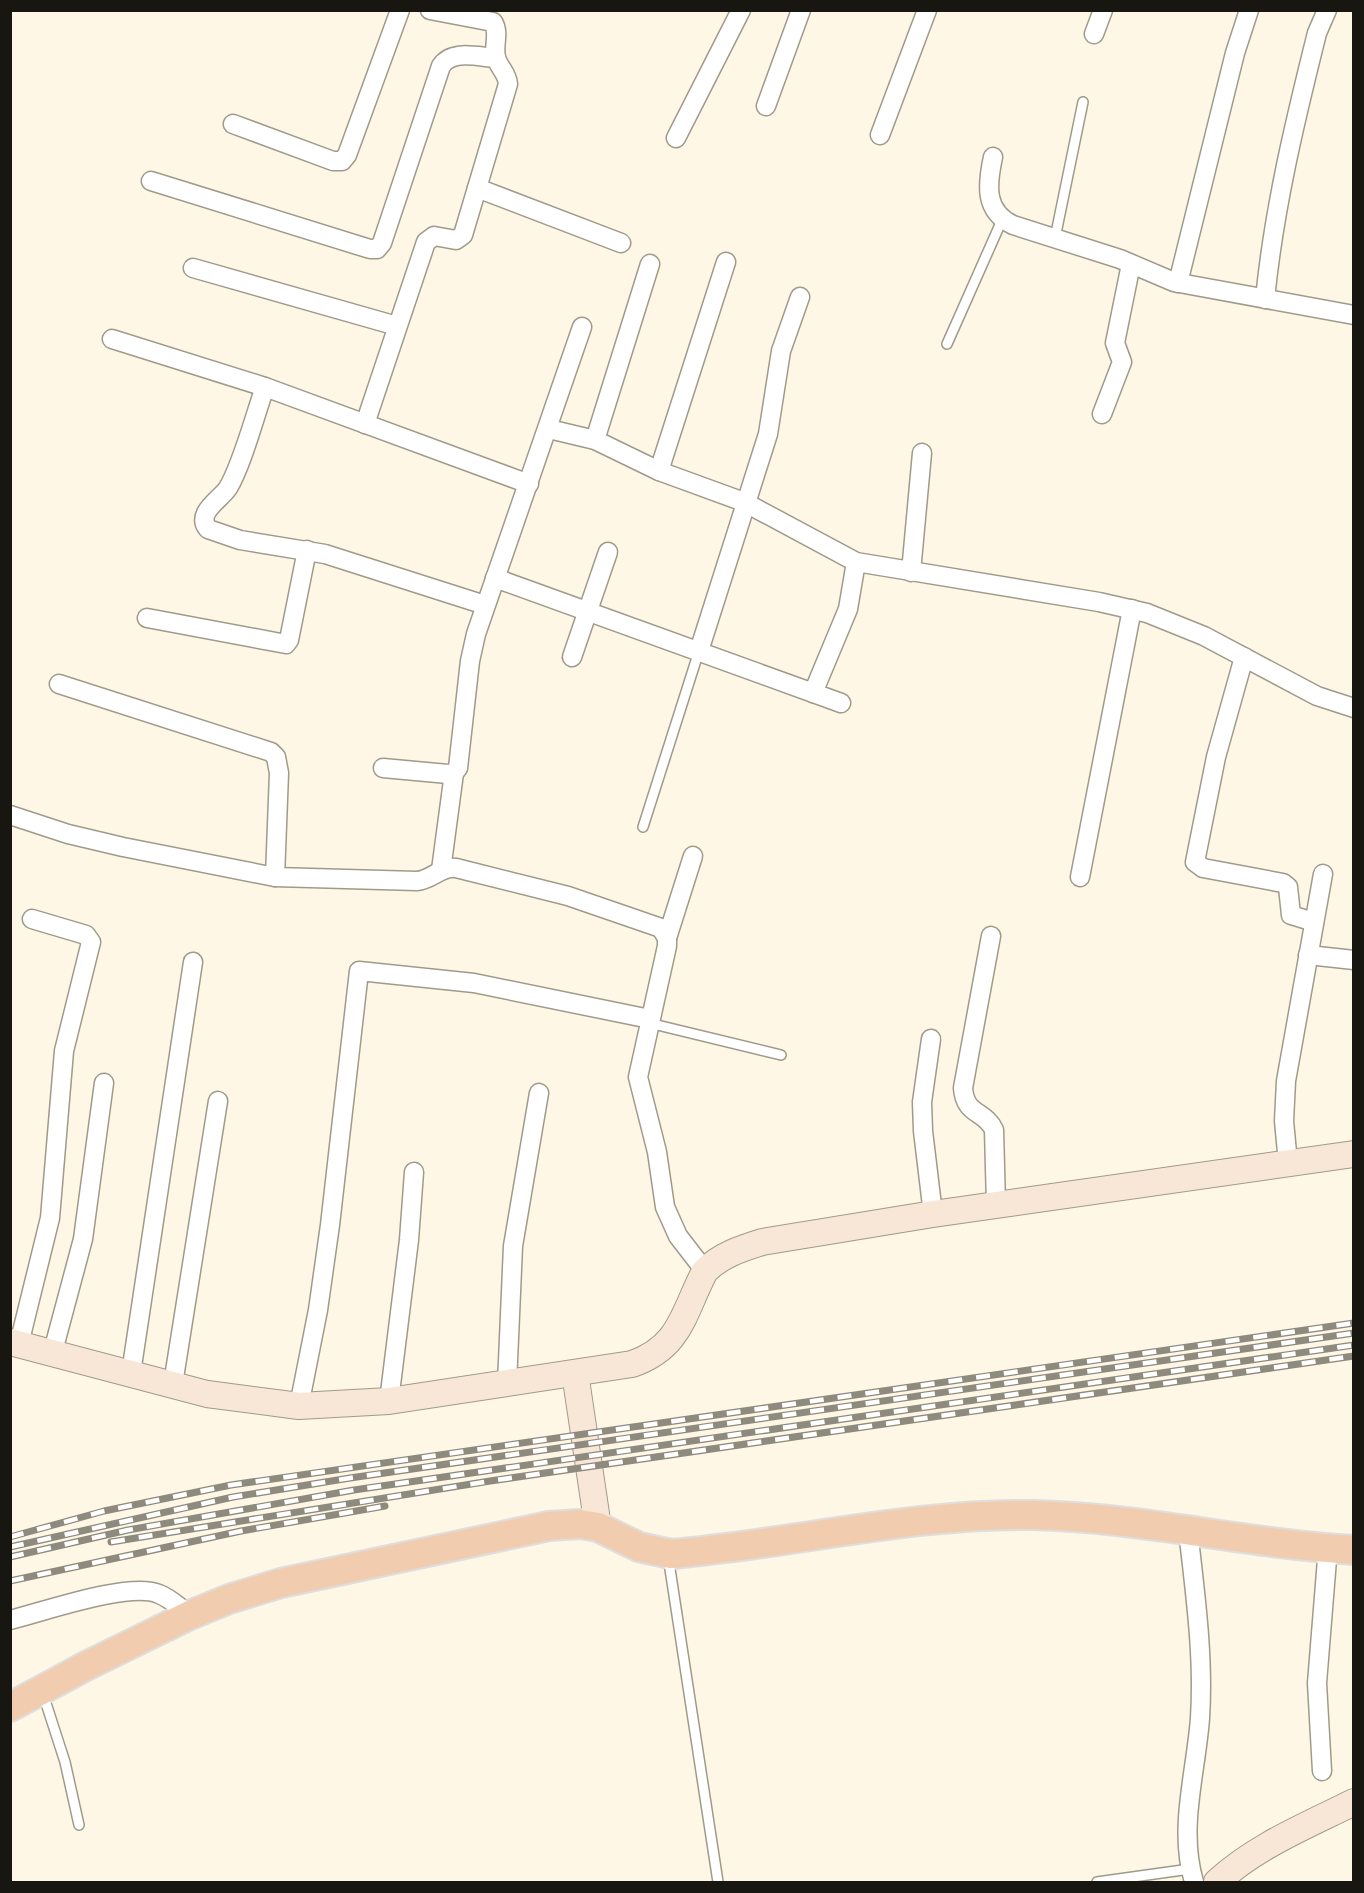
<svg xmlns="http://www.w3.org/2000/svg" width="1364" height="1893" font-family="Overpass,sans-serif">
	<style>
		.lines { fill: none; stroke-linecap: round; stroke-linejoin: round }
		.lane-casing { stroke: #a09a8b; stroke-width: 12 }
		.street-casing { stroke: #a09a8b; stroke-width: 21 }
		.secondary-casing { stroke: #a09a8b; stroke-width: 28 }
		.primary-casing { stroke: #dfdede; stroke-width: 32 }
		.lane { stroke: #fff; stroke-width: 9 }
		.street { stroke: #fff; stroke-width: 18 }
		.secondary { stroke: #f8e6d7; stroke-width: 26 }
		.primary { stroke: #f1ccaf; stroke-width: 28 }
		.rail-casing { stroke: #8f8a7e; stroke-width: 7 }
		.rail { stroke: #fff; stroke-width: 4.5; stroke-dasharray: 14; stroke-linecap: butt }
	</style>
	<rect width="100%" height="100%" fill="#fef7e6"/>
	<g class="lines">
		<g class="lane-casing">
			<g id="lane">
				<path d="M1055 238 1083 102"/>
				<path d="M947 344 1002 220"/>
				<path d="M643 827 699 651"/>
				<path d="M649 1023 781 1055"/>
				<path d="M668 1556 718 1882"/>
				<path d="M43 1694 65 1762 79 1825"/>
				<path d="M1097 1882 1190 1869"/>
			</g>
		</g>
		<g class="street-casing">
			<g id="street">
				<path d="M1094 34 1103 10"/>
				<path d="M766 106 801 10"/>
				<path d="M233 124 333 161H342L347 155 400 10"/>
				<path d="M880 135 927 10"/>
				<path d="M676 138 741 10"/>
				<path d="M993 157C987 185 984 211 1013 225L1120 259 1174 282 1354 315"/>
				<path d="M151 181 370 249H377L382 243 441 66C452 49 478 57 496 58"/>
				<path d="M477 188 621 243"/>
				<path d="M193 268 397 326"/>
				<path d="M1178 283 1235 53 1249 10"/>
				<path d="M1265 299C1274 208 1295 121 1317 33L1327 10"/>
				<path d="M112 339 265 387 529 484"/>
				<path d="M265 387C255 415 242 465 228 488 220 500 195 513 208 529L240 540 325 554 485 605"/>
				<path d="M1102 414 1122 362 1115 343 1131 264"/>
				<path d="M365 424 426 242 434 236 456 240 463 235 508 84C507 72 498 67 496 57 493 45 500 33 493 22L430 10"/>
				<path d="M549 429 595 440 659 471 744 502 856 562 1099 602 1147 613 1204 636 1317 696 1354 708"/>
				<path d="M595 440 650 264"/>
				<path d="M659 471 726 262"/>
				<path d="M911 572 922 453"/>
				<path d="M495 578 841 703"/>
				<path d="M147 618 286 644 289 640 307 550"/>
				<path d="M699 651 768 434 781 351 800 297"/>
				<path d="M572 657 608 552"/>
				<path d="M1244 657 1216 757 1195 862 1203 868 1283 883 1288 887 1291 915 1314 922"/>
				<path d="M59 684 271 752 276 757 279 773 275 877"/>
				<path d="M813 693 848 609 856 562"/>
				<path d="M383 768 448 774 454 773 458 768 470 661 476 634 582 327"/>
				<path d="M10 815 68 834 123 847 275 877 417 881C432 880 441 866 456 868L568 896 661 928 667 938V946L638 1077 657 1152 665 1207 678 1236 705 1271"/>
				<path d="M441 870 454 773"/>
				<path d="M1080 877 1132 609"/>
				<path d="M991 936 963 1088C965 1116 985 1110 994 1130L996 1205"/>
				<path d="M667 938 693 856"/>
				<path d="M1308 955 1354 960"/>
				<path d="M931 1039 922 1102 923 1131 933 1214"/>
				<path d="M1288 1163 1284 1121 1286 1081 1323 874"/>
				<path d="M19 1344 50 1218 64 1051 91 942 86 935 32 919"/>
				<path d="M53 1351 83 1239 104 1083"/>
				<path d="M131 1373 193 962"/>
				<path d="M173 1384 218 1101"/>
				<path d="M507 1384 513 1246 539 1093"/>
				<path d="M389 1401 409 1240 414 1172"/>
				<path d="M299 1406 318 1310 330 1225 359 971 474 983 650 1019"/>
				<path d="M1188 1530C1195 1593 1204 1655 1200 1718 1196 1773 1178 1828 1194 1882"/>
				<path d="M10 1620C43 1612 130 1581 159 1594 170 1598 180 1608 190 1615"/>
				<path d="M1322 1771 1317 1683 1328 1547"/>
			</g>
		</g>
		<g class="secondary-casing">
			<g id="secondary">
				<path d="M10 1342 207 1394 299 1406 389 1401 632 1364C681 1347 683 1313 705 1271 721 1255 740 1249 762 1242L933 1214 1354 1154"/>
				<path d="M575 1373 598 1527"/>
				<path d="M1217 1882C1256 1846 1306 1826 1354 1802"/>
			</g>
		</g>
		<g class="primary-casing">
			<path id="primary" d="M10 1707 86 1666 190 1615 229 1599 281 1583 549 1526 580 1524 598 1527 639 1547 671 1554C791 1544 911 1513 1032 1515 1140 1517 1246 1544 1354 1550"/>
		</g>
		<use href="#lane" class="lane"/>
		<use href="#street" class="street"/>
		<use href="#secondary" class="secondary"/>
		<use href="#primary" class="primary"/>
		<g class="rail-casing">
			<g id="rail">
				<path d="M10 1537 104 1511 231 1485 1354 1323"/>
				<path d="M111 1542 490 1481 1354 1356"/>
				<path d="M10 1547 233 1497 350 1478 1354 1333"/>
				<path d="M10 1557 128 1530 354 1490 1354 1345"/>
				<path d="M10 1581 241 1531 385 1506"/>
			</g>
		</g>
		<use href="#rail" class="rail"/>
	</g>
	<rect width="1364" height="1893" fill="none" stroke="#181610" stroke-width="24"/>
</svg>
